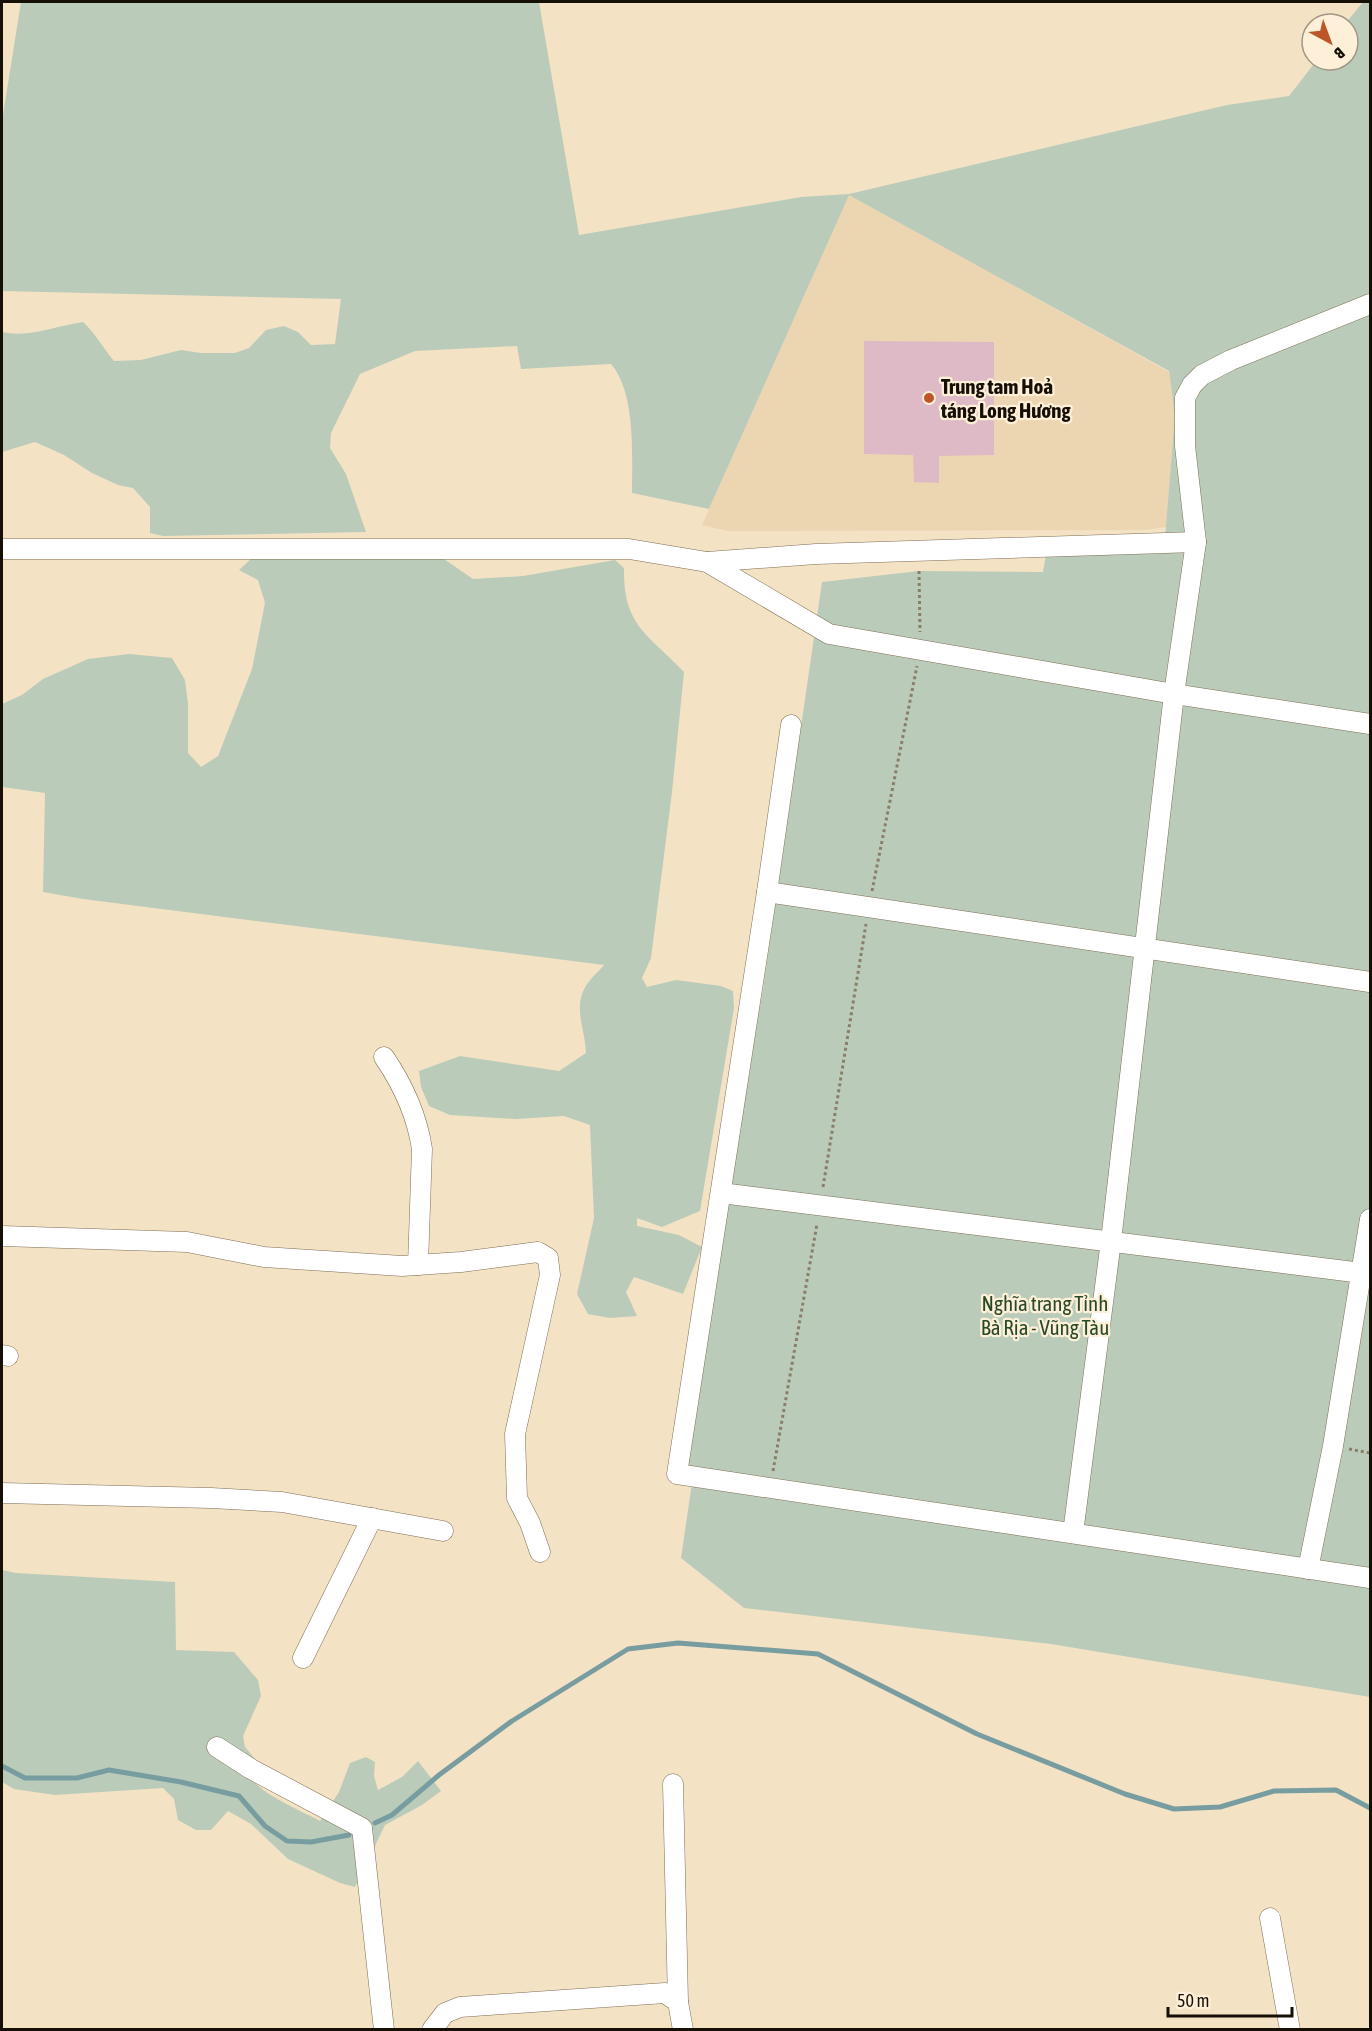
<svg xmlns="http://www.w3.org/2000/svg" width="1372" height="2031" font-family="'Asap Condensed',sans-serif">
	<style>
		.built { fill: #ecd6b2 }
		.green { fill: #baccb9 }
		.lines { fill: none; stroke-linecap: round; stroke-linejoin: round }
		.stream { stroke: #789da0; stroke-width: 5 }
		.building { fill: #ddbac5 }
		.minor-casing { stroke: #7e6e54; stroke-width: 21 }
		.path { stroke: #8a7e6a; stroke-width: 3; stroke-dasharray: 3 3; stroke-linecap: butt }
		.minor { stroke: #fff; stroke-width: 20 }
		.poi-dot { fill: #bc5628; stroke: #fef0d8; stroke-width: 2 }
		.labels { text-anchor: middle; dominant-baseline: central; stroke-width: 4.5; stroke-linejoin: round; paint-order: stroke }
		.poi-label { font-size: 21px; font-weight: bold; fill: #150f05; stroke: #fef0d8; text-anchor: start }
		.park-label { font-size: 21px; fill: #274925; stroke: #fef0d8 }
	</style>
	<rect width="100%" height="100%" fill="#f4e2c5"/>
	<path class="built" d="M849 194 1169 372 1175 416 1166 527 1145 530 727 531 702 525Z"/>
	<g class="green">
		<path d="M21 2H539L579 235 801 197 849 194 1227 105 1289 96 1317 60H1348V24H1345L1363 2H1370V1697L1051 1644 744 1608 681 1558 693 1476 677 1474 763 989 822 582 919 571 1043 572 1047 549H1164L1175 416 1169 371 849 195 709 509 632 493C632 456 636 393 611 364L521 369 517 346 415 351 360 374 331 433 330 448 346 474 366 532 163 536 150 533V507L133 488 118 485 92 473 64 455 35 442 2 452V332C30 338 55 326 83 322 96 334 103 348 114 361L141 360 181 350 201 353H235L249 348 266 330 284 326 298 332 311 345 335 344 341 299 2 291V121Z"/>
		<path d="M252 558 444 559 473 579 523 576 615 560 624 568C623 626 648 634 684 672L672 792 651 958 642 978 647 987 676 980 721 986 733 991 734 1008 700 1211 662 1227 637 1218V1226L679 1235 702 1247 683 1294 634 1277 626 1292 637 1316 610 1318 588 1314 577 1294 594 1218 590 1125 564 1116 516 1119 450 1115 429 1106 421 1087 419 1071 460 1056 559 1071 586 1053C585 1026 570 1003 591 979 595 974 600 970 604 965L83 899 43 892 45 793 2 787V704L22 695 43 679 88 659 129 654 172 658 185 680 188 704V753L201 767 218 756 252 669 265 603 258 580 239 570Z"/>
		<path d="M2 1570 16 1573 175 1582 176 1650 234 1652 258 1680 261 1696 243 1736 245 1747 256 1760 250 1776C260 1794 300 1810 320 1821L339 1792 350 1763 366 1757 375 1762 374 1776 378 1790 402 1777 418 1761 441 1791 422 1805 385 1825 355 1887 340 1883 288 1859 251 1824 228 1811 211 1830H196L178 1820 174 1799 163 1788 55 1795 14 1789 2 1782Z"/>
	</g>
	<g class="lines">
		<g class="stream">
			<path d="M2 1766 25 1778H77L109 1770 181 1782 239 1796 265 1826 287 1841 311 1842 349 1835"/>
			<path d="M375 1823 392 1815 439 1775 512 1721 628 1649 678 1643 818 1654 977 1734 1125 1794 1174 1809 1220 1807 1274 1791 1336 1790 1370 1808"/>
		</g>
	</g>
	<path class="building" d="M864 341 994 342V455L939 456V483L914 482 913 455 864 454Z"/>
	<g class="lines">
		<g class="minor-casing">
			<g id="minor">
				<path d="M2 549H629L707 562 816 554 1196 542"/>
				<path d="M707 562 829 634 1174 694 1370 724"/>
				<path d="M791 725 767 892 677 1474 1370 1578"/>
				<path d="M767 892 1370 982"/>
				<path d="M384 1057C403 1085 417 1115 422 1149L418 1265"/>
				<path d="M721 1193 1370 1274"/>
				<path d="M2 1236 187 1242 264 1257 402 1266 461 1262 538 1252 548 1258 550 1275 515 1434 517 1498 530 1523 540 1552"/>
				<path d="M2 1355 8 1356"/>
				<path d="M2 1493 211 1498 282 1502 443 1531"/>
				<path d="M1073 1533 1111 1241 1174 694 1196 542 1185 446V398L1192 385 1202 375 1231 360 1370 304"/>
				<path d="M1308 1569 1333 1446 1370 1219"/>
				<path d="M303 1658 372 1518"/>
				<path d="M217 1747 251 1769 362 1828 384 2030"/>
				<path d="M673 1784 678 2002"/>
				<path d="M1270 1918 1290 2030"/>
				<path d="M432 2030 445 2013 460 2007 665 1993 678 2002 683 2030"/>
			</g>
		</g>
		<g class="path">
			<path d="M919 571 920 632"/>
			<path d="M872 891 917 666"/>
			<path d="M823 1187 866 924"/>
			<path d="M1349 1449 1370 1453"/>
			<path d="M773 1471 817 1224"/>
		</g>
		<use href="#minor" class="minor"/>
	</g>
	<circle class="poi-dot" cx="929" cy="398" r="6"/>
	<g class="labels">
		<g class="poi-label">
			<text x="941" y="386">Trung tam Hoả<tspan x="941" dy="24">táng Long Hương</tspan></text>
		</g>
		<g class="park-label">
			<text x="1045" y="1303">Nghĩa trang Tỉnh<tspan x="1045" dy="24">Bà Rịa - Vũng Tàu</tspan></text>
		</g>
	</g>
	<rect width="1372" height="2031" fill="none" stroke="#150f05" stroke-width="6"/>
	<g transform="translate(1330 42) rotate(139)"><circle r="28" fill="#fef0d8" stroke="#a19684" stroke-width="1.5"/>
	<path d="M0-4.5L10 22L0 15L-10 22Z" fill="#bc5628"/>
	<text y="-9" font-size="16" font-weight="bold" text-anchor="middle" fill="#150f05">B</text>
	</g>
	<path d="M1168 2007v9h124v-9" fill="none" stroke="#150f05" stroke-width="3"/>
	<text x="1177" y="2007" font-size="18" fill="#150f05" stroke="#fef0d8" stroke-width="4.5" paint-order="stroke">50 m</text>
</svg>
